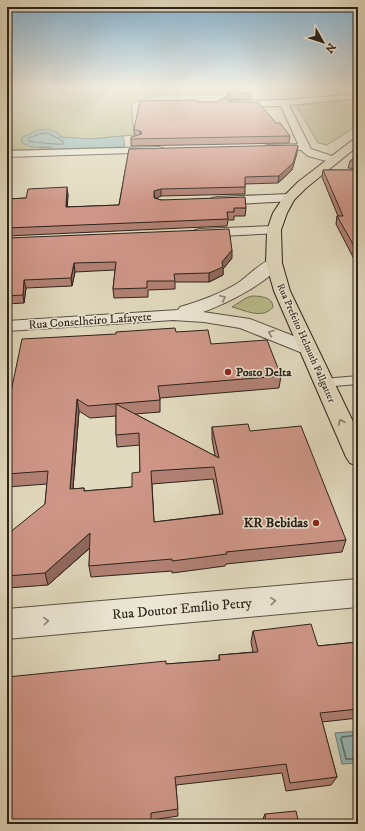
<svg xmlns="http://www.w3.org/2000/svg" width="365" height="831" font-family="'IM FELL DW Pica',serif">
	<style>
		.green { fill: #bbbd8d; stroke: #747054 }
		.water { fill: #96bab8; stroke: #6c7e79 }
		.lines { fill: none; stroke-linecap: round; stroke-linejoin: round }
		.shore-far1 { stroke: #616e69; stroke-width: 1 }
		.shore { stroke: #616e69; stroke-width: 1.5 }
		.service-casing { stroke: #5a5143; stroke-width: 2 }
		.minor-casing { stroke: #5a5143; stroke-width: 2 }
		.tertiary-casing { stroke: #5a5143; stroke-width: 2 }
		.primary-casing { stroke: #2c231a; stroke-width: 2 }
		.service { fill: #ece7d5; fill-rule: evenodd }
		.minor { fill: #ece7d5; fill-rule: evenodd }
		.tertiary { fill: #ece7d5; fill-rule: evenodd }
		.primary { fill: #e2dabf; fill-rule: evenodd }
		.wall { fill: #b28175; stroke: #2c231a; fill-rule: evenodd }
		.shaded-wall { fill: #91695f; stroke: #2c231a }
		.building { fill: #cf9688; stroke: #2c231a; fill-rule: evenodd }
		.oneway { stroke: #8c8578 }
		.oneway2 { stroke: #877e6c }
		.poi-dot { fill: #8f2418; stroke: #ece7d5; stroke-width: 1.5 }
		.labels { text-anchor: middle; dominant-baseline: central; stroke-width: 3; stroke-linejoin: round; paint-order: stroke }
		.far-street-label { font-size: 10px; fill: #2c231a; stroke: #ece7d5 }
		.street-label { font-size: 12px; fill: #2c231a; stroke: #ece7d5 }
		.poi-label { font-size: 12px; font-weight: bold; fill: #2c231a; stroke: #ece7d5; text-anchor: start }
		.near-poi-label { font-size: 14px; font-weight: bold; fill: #2c231a; stroke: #ece7d5; text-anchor: end }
		.near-street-label { font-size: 14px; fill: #2c231a; stroke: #ece7d5 }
	</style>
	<rect width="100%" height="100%" fill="#e2dabf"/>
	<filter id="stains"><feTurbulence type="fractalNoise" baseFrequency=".005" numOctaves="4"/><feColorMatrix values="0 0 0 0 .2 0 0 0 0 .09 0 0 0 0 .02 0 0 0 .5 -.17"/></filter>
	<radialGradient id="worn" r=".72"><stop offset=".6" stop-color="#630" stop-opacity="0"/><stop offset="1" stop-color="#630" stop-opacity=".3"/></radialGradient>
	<g class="green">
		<path d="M45 86H247L248 88 225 94 160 95 131 103 134 135 91 139 60 137 39 148 50 147 52 149 7 150V91L17 93Z"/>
		<path d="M358 98V125L327 145 318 143 297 107 303 105Z"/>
		<path d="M252 296C260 296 273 297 273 307 263 320 244 310 232 307L246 298Z"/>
	</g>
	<g class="water">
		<path d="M48 129 58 133 61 137 91 139 123 136 125 147 52 149 50 147H32L22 143 21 138 38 130Z"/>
		<path d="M358 731V763L342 764 335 733Z"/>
	</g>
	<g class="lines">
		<path class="shore-far1" d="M48 133 63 141V144C60 145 32 142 29 141V138L39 134Z"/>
		<path class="shore" d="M358 735 342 737 341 739 346 759H358"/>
		<g class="service-casing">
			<path id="service" d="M358 376V384L323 387 318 386 316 383 318 380 323 379Z"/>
		</g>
		<g class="minor-casing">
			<g id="minor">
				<path d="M358 94V98L289 105 311 149 338 158 340 160 338 162 334 163 308 156 301 150H264L263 148 264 146 268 145 298 144 281 106 230 107 226 104 230 101 284 100Z"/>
				<path d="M159 147 163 148 164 150 163 152 7 157V151Z"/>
				<path d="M289 194 293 195 295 198 293 201 217 205 212 204 211 201 212 198 217 197Z"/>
				<path d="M274 226 279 227 281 230 279 233 200 237 195 236 193 233 195 230 200 229Z"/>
				<path d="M358 579V607L7 639V609Z"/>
			</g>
		</g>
		<g class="tertiary-casing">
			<path id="tertiary" d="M274 258 279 260 282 263C268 283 226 304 203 312L250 319 314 344 317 348 314 352 307 354 300 352 240 328 204 322 173 320 7 331V321L178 310 180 307C200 301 220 294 238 283 249 275 261 262 274 258Z"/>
		</g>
		<g class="primary-casing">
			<path id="primary" d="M358 138V146L306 188 294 200 287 213 281 230 282 263 290 291 358 432V466L350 463 346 457 274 291 266 263 267 230 273 213 285 195 298 182 354 139Z"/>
		</g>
		<use href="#service" class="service"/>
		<use href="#minor" class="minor"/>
		<use href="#tertiary" class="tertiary"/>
		<use href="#primary" class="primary"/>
	</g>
	<g class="wall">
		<path d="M239 86 251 93V99L230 100 228 101 276 123 290 136 289 143 131 146V139L135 136 134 129 197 102H218Z"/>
		<path d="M129 149 297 153 292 170 278 183 245 184V194L161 196 155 198 161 200 246 208 245 216H234V220H228L227 226 7 236V199L26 198 68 194 67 207 119 205Z"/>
		<path d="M358 155V169L348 168 350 161Z"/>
		<path d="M323 170H358V265L354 259 336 224 337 216H338L322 177Z"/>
		<path d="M7 238 232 258 223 269V275L209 282H175V289L148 290V297L114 298 113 289 115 270 75 272 72 286 26 288 24 303 7 304Z"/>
		<path d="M176 332 211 344 281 376 279 388 160 398V412L135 414 215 456 212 439V427L250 431 346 540 342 552 226 564 225 566 172 573V571L91 577 89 566 90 548 48 585 8 588 7 587V548L45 504 47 484 7 487V411ZM79 411 90 418 116 416V435L117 447 140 445V472L132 487 84 491V488L73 489ZM213 479 220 514 154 522 152 484Z"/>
		<path d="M253 631 318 646 358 642V718L322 722 337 777 331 785 286 791 282 773 176 785 178 816 152 820 7 824 166 664 219 660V655L253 652 251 642Z"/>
		<path d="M265 814 299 824H262V821Z"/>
	</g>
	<g class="shaded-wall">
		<path d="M230 93V100L225 103V97Z"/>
		<path d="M298 146 297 153 292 170 278 183 279 176Z"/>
		<path d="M67 187 68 194 67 214 66 207Z"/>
		<path d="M161 189V196L155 199 154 191Z"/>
		<path d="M232 250V258L223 269V275L209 282V273L222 262Z"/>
		<path d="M74 263 75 272 72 286 71 278Z"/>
		<path d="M24 280 26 288 24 303 23 295Z"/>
		<path d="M77 399 79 411 72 501 70 489Z"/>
		<path d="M7 499 11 508 7 532Z"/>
		<path d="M90 533 93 545 48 585 45 573Z"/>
	</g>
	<g class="building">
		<path d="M239 86H245L251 93H230L225 97V99L230 102H258L276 123H280L290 136 131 139V137L142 134 139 133 142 132 134 129 140 101 196 100 197 102H218Z"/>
		<path d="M297 145 298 146 293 163 279 176 245 177V187L161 189 154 191V198L161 200 245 197 246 208H234V212H227L228 219 7 228V199L26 198 28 189 67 187 66 207 119 205 129 149Z"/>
		<path d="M358 155V162L350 161Z"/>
		<path d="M323 170H358V253L337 216H343Z"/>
		<path d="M229 229 232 250 222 262 223 267 209 273 174 274 175 281H147V288L113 289 116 262 74 263 71 278 24 280 23 295 7 296V238Z"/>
		<path d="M175 328 176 332 208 330 211 344 267 340 281 376 158 386 160 400 88 406 77 399 70 489 84 488V491L132 487V473L140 472 139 433 116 435V404L219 458 212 427 248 424 250 431 301 426 346 540 226 552 227 554 172 561V559L89 566 90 533 45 573 7 576V548L9 533 45 504 48 471 7 474V411L22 339 116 334V332ZM214 467 223 514 154 522 151 471Z"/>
		<path d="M311 624 318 646 358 642V709L320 713 337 777 290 783 286 764 175 777 178 809 151 813V824H7V677L166 661V664L220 660 219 655 258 652 253 631Z"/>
		<path d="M296 811 299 824H266L265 814Z"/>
		<path d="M358 820V824H315Z"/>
	</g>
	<defs><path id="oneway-chevron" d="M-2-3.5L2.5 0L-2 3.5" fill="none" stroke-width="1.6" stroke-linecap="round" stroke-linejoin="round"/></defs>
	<g class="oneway">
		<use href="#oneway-chevron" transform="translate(223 298) rotate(-25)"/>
		<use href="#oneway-chevron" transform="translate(271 333) rotate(-158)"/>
		<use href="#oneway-chevron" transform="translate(273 601) rotate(-5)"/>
		<use href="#oneway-chevron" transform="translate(46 621) rotate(-5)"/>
	</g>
	<use class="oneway2" href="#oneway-chevron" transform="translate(341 422) rotate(-115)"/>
	<linearGradient id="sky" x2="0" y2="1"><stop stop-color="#87b6d5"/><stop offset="0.43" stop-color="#f2eee2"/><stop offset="1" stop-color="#f2eee2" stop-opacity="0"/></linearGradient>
	<rect width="365" height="202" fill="url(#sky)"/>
	<g class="poi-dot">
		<circle cx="228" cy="372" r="4"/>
		<circle cx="316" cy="523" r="4"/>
	</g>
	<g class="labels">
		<g class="far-street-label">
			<text transform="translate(306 343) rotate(66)">Rua Prefeito Helmuth Fallgatter</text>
		</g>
		<g class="street-label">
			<text transform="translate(90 321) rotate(-4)">Rua Conselheiro Lafayete</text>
		</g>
		<g class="poi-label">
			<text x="236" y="372">Posto Delta</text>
		</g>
		<g class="near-poi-label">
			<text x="308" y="523">KR Bebidas</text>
		</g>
		<g class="near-street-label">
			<text transform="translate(182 609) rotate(-5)">Rua Doutor Emílio Petry</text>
		</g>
	</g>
	<rect width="365" height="831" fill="none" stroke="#e2dabf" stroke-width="24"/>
	<rect x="8" y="8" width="349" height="815" fill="none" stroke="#2c231a" stroke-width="2"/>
	<rect x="12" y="12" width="341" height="807" fill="none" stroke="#2c231a"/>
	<g transform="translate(323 42) rotate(129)" stroke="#ece7d5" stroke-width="3" paint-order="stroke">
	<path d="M0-3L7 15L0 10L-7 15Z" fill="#2c231a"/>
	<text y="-6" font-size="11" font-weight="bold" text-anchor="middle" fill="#2c231a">N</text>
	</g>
	<rect width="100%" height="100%" filter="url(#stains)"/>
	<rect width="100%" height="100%" fill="url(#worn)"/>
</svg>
